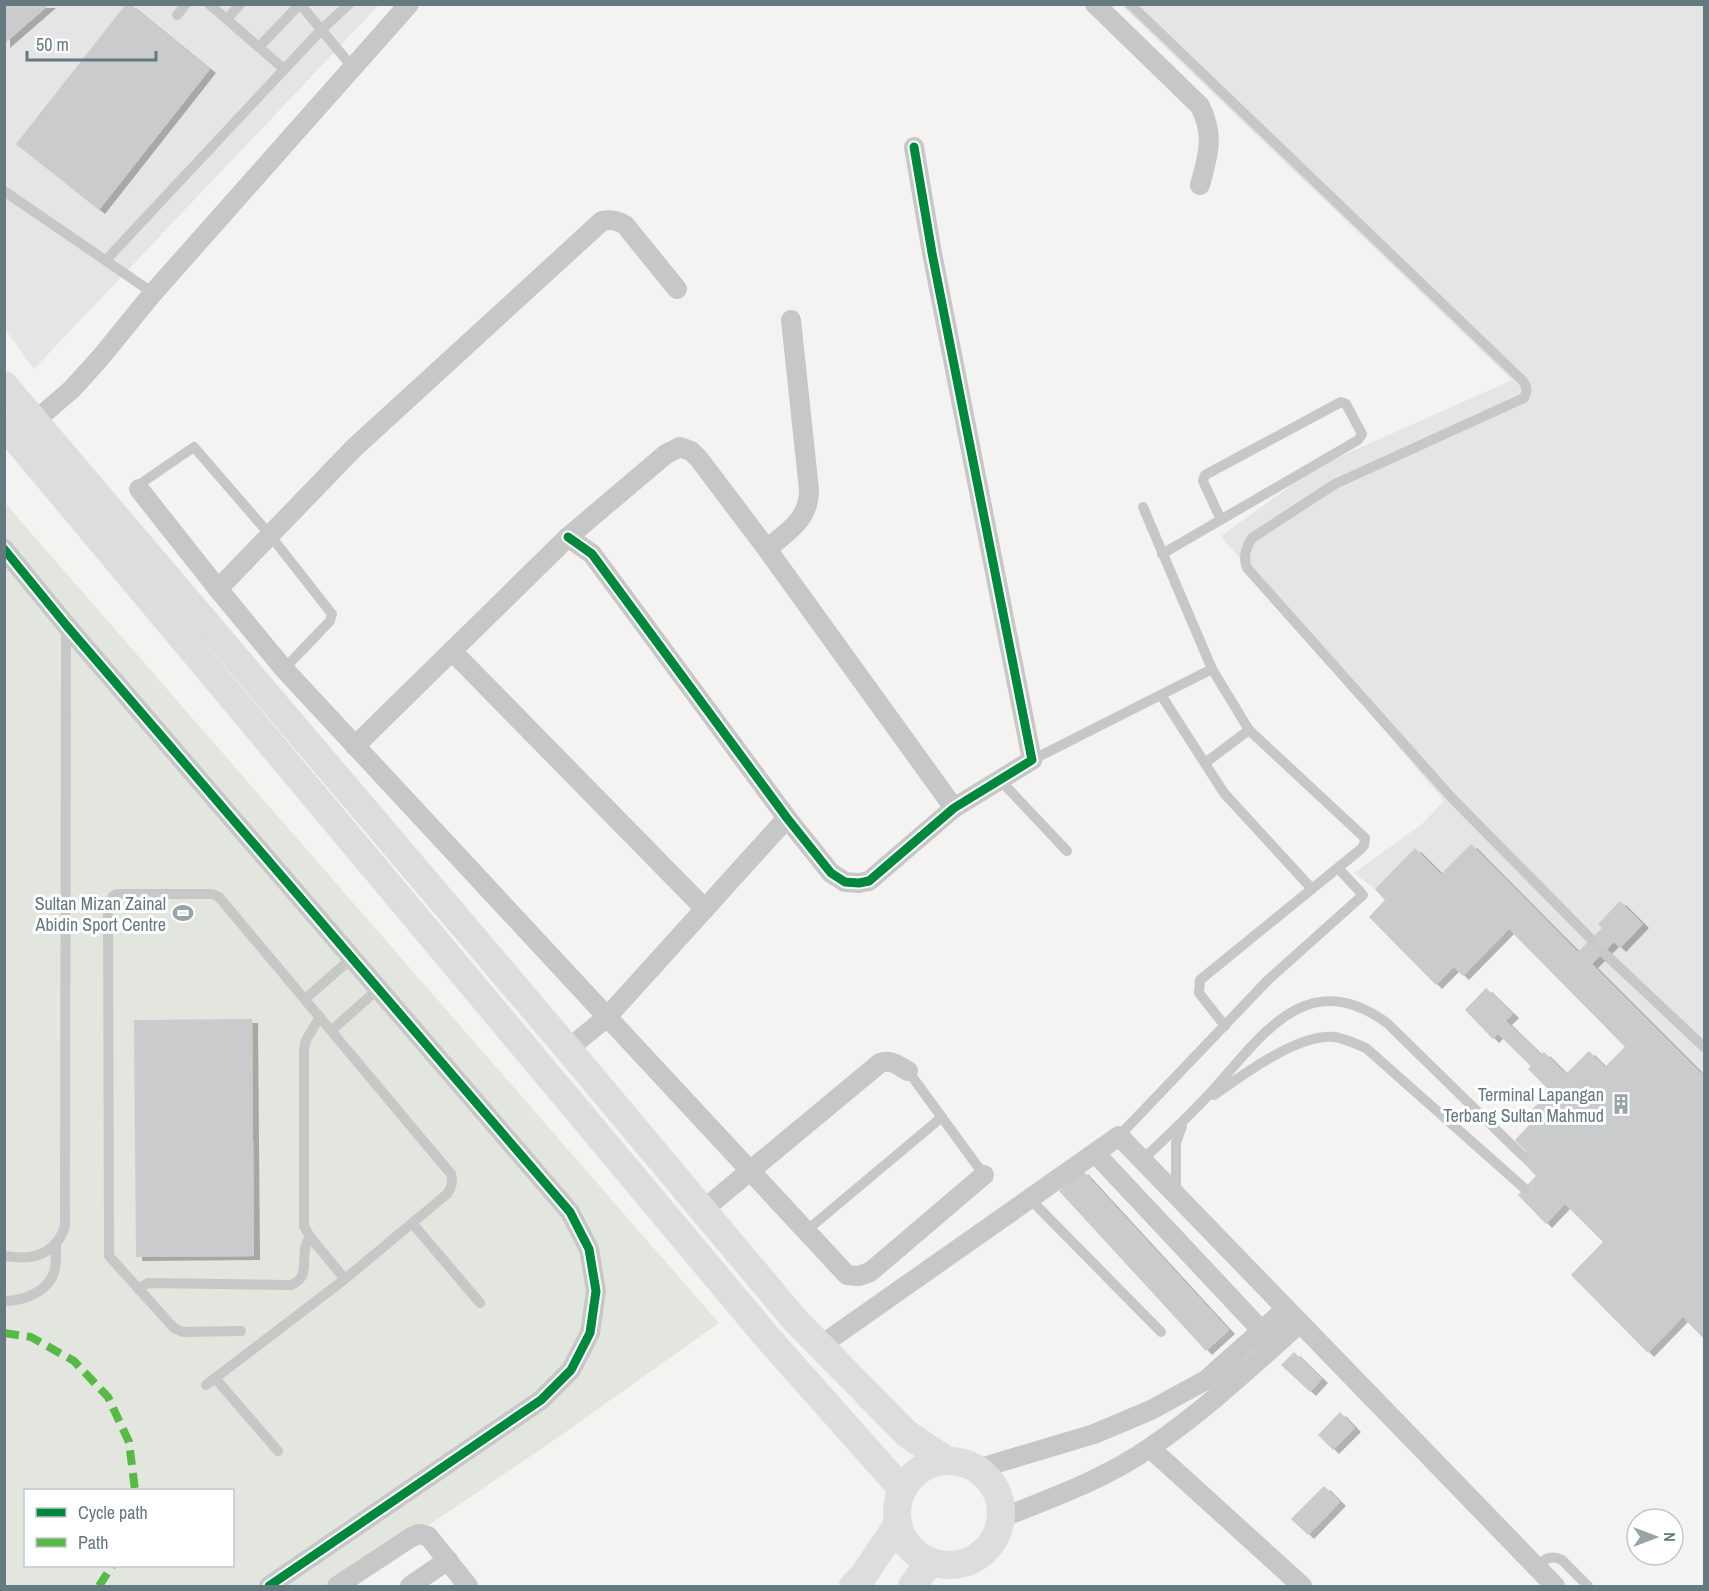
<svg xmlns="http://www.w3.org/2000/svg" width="1709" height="1591" font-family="'Archivo Narrow',sans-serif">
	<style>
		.built { fill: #e4e5e4 }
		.green { fill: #e3e5df; fill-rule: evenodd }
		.building { fill: #cacbcc; filter: url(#shadow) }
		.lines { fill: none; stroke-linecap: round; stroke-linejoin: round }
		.service { stroke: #c6c8c8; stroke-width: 10 }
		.minor { stroke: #c6c8c8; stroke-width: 20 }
		.secondary { stroke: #dcdddd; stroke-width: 28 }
		.quiet { stroke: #58b947; stroke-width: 8; stroke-dasharray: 15 8; stroke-linecap: butt }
		.cycleway-casing { stroke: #fff; stroke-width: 13 }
		.cycleway { stroke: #00873e; stroke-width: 9 }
		.labels { text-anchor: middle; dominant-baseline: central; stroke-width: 6; stroke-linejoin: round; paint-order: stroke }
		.poi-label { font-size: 18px; fill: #657980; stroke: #fff; text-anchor: end }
	</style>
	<defs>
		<filter id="shadow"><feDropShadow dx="6" dy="4" stdDeviation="0" flood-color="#0004"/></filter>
	</defs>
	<rect width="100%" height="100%" fill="#f4f3f2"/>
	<g class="built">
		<path d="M4 5H379L34 369 5 329Z"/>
		<path d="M1121 5H1704V1339L1683 1318 1648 1353 1571 1275 1603 1242 1566 1204 1546 1224 1518 1195 1536 1176 1520 1159 1526 1152 1515 1140 1531 1123 1525 1117 1550 1091 1528 1069 1530 1066 1499 1034 1493 1039 1465 1010 1486 988 1513 1014 1507 1021 1540 1055 1544 1052 1566 1074 1589 1051 1605 1067 1625 1046 1509 930 1463 976 1454 967 1436 985 1369 917 1385 900 1375 889 1354 873 1422 824 1444 801 1221 536 1317 467 1512 380Z"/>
	</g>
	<path class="green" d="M5 503 719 1323 550 1443 339 1586H5ZM26 1490H232V1566H26Z"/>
	<g class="building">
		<path d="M4 4H50L4 44Z"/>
		<path d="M126 4H130L210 69 99 210 16 144Z"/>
		<path d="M1471 844 1578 952 1602 928 1598 924 1620 901 1643 924 1620 948 1614 942 1592 964 1702 1074 1704 1071V1339L1683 1317 1648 1353 1571 1275 1603 1242 1565 1204 1546 1224 1518 1195 1536 1176 1520 1159 1527 1152 1515 1140 1531 1123 1525 1117 1550 1091 1528 1069 1531 1066 1498 1034 1493 1039 1465 1010 1486 988 1513 1014 1506 1021 1541 1055 1544 1052 1566 1074 1589 1051 1605 1067 1625 1047 1509 929 1463 976 1454 967 1436 985 1369 917 1385 900 1375 889 1415 848 1441 874Z"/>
		<path d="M252 1019 254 1256 136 1257 134 1020Z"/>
		<path d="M1082 1170 1229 1330 1206 1351 1059 1191Z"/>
		<path d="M1294 1352 1322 1379 1310 1392 1281 1365Z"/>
		<path d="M1340 1412 1355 1428 1333 1450 1318 1435Z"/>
		<path d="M1324 1486 1340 1502 1308 1535 1291 1519Z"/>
	</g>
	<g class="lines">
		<g class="service">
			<path d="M209 4 284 69"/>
			<path d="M300 4 354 69"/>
			<path d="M1130 4 1523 381C1527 387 1528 391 1524 398L1335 484 1252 538C1246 547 1243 558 1247 568L1451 797 1591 939"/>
			<path d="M177 15 186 4"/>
			<path d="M227 19 240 4"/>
			<path d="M259 47 300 4"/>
			<path d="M4 191 153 293"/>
			<path d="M106 260 321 30 349 4"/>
			<path d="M139 489 143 482 194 447 270 535 332 614 330 621 284 669"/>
			<path d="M1143 507 1212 669 1249 730 1365 838 1364 845 1361 849 1200 980 1199 993 1225 1026"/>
			<path d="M1162 554 1358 440 1362 434 1346 404 1341 402 1205 475 1203 481 1221 520"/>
			<path d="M1161 695 1224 793 1312 889"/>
			<path d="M1032 760 1212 669"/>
			<path d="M1205 763 1249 730"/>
			<path d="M1000 780 1067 851"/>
			<path d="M1603 952 1704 1047"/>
			<path d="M305 999 352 958"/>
			<path d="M320 1017 306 1040 304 1050V1226L310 1237 345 1279"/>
			<path d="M332 1030 378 989"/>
			<path d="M908 1071 984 1175"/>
			<path d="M1214 1095C1243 1075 1298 1033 1335 1037 1346 1039 1356 1044 1366 1048L1524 1188"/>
			<path d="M1119 1136 1268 980 1363 895 1338 868"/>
			<path d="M1142 1160C1167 1137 1191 1114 1214 1089 1263 1034 1308 965 1387 1023L1523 1156"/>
			<path d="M1176 1193V1143L1182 1126"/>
			<path d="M1030 1199 1161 1332"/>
			<path d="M412 1223 480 1303"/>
			<path d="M806 1231 942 1117"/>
			<path d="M4 1256C12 1257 22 1258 29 1257 47 1255 60 1243 65 1226L66 628"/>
			<path d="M138 1289 148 1283 291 1285C314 1276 297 1254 310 1237"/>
			<path d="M4 1301C23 1301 48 1292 54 1272 57 1263 56 1253 56 1244"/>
			<path d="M215 1378 278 1451"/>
			<path d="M206 1385 345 1279 447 1194C452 1187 453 1182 451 1174L219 897 212 894H117L113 896 108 904 109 1256 174 1328 183 1332 241 1331"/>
			<path d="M1536 1567C1545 1559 1551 1554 1562 1560L1588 1586"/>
		</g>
		<g class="minor">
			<path d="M1095 4 1200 106C1215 136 1208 155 1200 185"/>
			<path d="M35 421 72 389 101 357 153 293 409 4"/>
			<path d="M139 489 218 589 284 669 847 1275 859 1276 870 1272 984 1175"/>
			<path d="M568 537 592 554 787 818 831 873 845 882 859 883 869 881 954 808 1032 760 932 253 914 147"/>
			<path d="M4 549 66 625 570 1212 589 1249 596 1291 590 1333 571 1370 541 1400 269 1586"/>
			<path d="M767 549C788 531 809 520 809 490L791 320"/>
			<path d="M218 589 354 448 602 221C611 219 617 220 625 225L677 289"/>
			<path d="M452 651 705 909"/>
			<path d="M355 746 568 537 666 454 680 447 691 451 699 459 767 549 954 808"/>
			<path d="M568 1049 607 1017 787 818"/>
			<path d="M1095 1153 1262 1331"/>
			<path d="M703 1210 880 1063C891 1059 899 1066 908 1071"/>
			<path d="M820 1346 1119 1136 1555 1586"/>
			<path d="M1150 1448 1302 1586"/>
			<path d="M977 1469 1094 1434 1151 1410 1206 1380 1286 1309"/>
			<path d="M1001 1518C1052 1498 1105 1479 1151 1447 1204 1411 1252 1366 1300 1323"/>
			<path d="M337 1586 410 1538 419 1534 428 1536 468 1586"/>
			<path d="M410 1586 448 1560"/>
		</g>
		<g class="secondary">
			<path d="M4 385 568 1049 795 1320 907 1434 946 1460"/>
			<path d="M4 425 767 1337 902 1489"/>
			<circle cx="949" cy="1513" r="52"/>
			<path d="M853 1586 863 1576 898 1524"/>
			<path d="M912 1586 930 1562"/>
		</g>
		<g class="quiet">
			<path d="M4 1333 31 1337 74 1361 108 1397 129 1442 135 1490"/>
			<path d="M99 1586 112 1566"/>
		</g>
		<g class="cycleway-casing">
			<g id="cycleway">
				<path d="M568 537 592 554 787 818 831 873 845 882 859 883 869 881 954 808 1032 760 932 253 914 147"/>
				<path d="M4 549 66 625 570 1212 589 1249 596 1291 590 1333 571 1370 541 1400 269 1586"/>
			</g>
		</g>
		<use href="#cycleway" class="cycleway"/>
	</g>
	<defs>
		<g id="stadium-bare" transform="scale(1.62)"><path d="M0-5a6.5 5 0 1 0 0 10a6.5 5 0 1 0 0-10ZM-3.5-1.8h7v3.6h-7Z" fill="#97a4a8" stroke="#fff" stroke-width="2.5" paint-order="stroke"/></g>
		<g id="building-bare" transform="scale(1.62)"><path d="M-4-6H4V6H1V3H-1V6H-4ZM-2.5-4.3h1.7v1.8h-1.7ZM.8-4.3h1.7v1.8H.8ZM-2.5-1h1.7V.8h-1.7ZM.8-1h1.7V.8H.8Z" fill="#97a4a8" stroke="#fff" stroke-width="2.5" paint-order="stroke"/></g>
	</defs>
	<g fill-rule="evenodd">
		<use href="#stadium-bare" x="183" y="913"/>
		<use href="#building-bare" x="1621" y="1104"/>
	</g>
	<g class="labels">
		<g class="poi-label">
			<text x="166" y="903">Sultan Mizan Zainal<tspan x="166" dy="21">Abidin Sport Centre</tspan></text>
			<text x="1604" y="1094">Terminal Lapangan<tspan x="1604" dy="21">Terbang Sultan Mahmud</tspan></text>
		</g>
	</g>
	<rect width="1709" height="1591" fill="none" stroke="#657980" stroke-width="12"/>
	<rect x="24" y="1489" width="210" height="78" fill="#ffffff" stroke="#c1c9cc" stroke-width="1.5"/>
	<rect x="36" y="1508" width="30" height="9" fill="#00873e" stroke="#c1c9cc" stroke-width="1.5"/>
	<text x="78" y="1519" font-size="18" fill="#657980">Cycle path</text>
	<rect x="36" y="1538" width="30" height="9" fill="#58b947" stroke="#c1c9cc" stroke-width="1.5"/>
	<text x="78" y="1549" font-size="18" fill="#657980">Path</text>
	<g transform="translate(1655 1537) rotate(90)"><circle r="28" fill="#ffffff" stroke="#c1c9cc" stroke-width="1.5"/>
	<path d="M0-4.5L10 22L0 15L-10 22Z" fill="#97a4a8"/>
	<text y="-9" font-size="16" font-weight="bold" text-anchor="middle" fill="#657980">N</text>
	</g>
	<path d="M27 51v9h129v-9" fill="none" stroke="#657980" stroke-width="3"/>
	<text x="36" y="51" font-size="18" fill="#657980" stroke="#ffffff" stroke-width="4.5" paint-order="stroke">50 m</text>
</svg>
